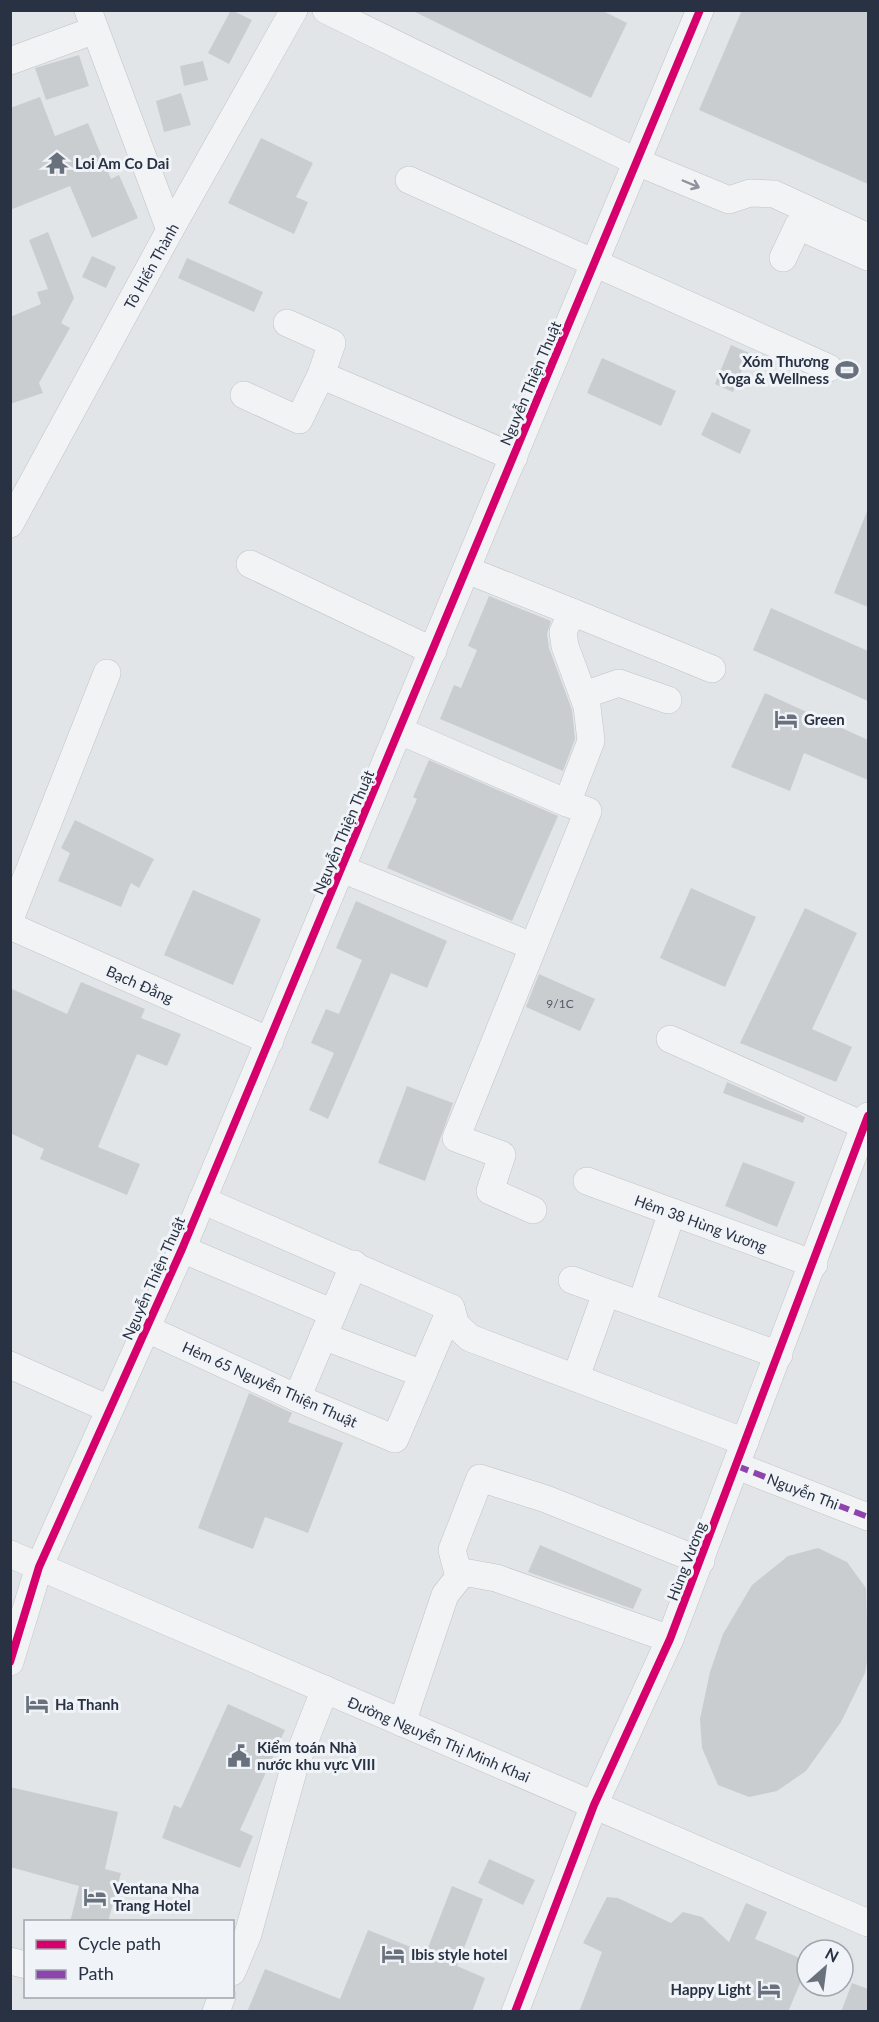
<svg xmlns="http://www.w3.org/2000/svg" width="879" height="2022" font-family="Lato,sans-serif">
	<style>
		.building { fill: #cacdd0 }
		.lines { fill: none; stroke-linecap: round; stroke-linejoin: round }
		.minor-casing { stroke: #c0c3c6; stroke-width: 28 }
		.minor { stroke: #f2f3f4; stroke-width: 27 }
		.quiet { stroke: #8e44ad; stroke-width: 6; stroke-dasharray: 12 6; stroke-linecap: butt }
		.cycleway-casing { stroke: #f0f3f7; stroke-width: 11 }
		.cycleway { stroke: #d6006c; stroke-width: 8 }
		.oneway { stroke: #8d929b }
		.labels { text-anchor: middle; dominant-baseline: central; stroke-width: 6; stroke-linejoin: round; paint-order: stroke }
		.number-label { font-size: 12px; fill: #515a66 }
		.poi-label { font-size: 15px; font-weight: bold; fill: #283242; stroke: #f0f3f7; text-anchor: start }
		.street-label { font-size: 15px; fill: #283242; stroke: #f0f3f7 }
	</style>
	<rect width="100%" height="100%" fill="#e2e5e8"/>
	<g class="building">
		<path d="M231 10 252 20 229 64 208 53Z"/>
		<path d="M411 10H601L627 23 591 98Z"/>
		<path d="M742 10H868V184L699 110Z"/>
		<path d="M79 55 89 86 46 100 35 68Z"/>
		<path d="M203 61 208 80 184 86 180 66Z"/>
		<path d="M181 93 191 125 164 132 156 101Z"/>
		<path d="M40 97 55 136 88 123 111 179 119 175 138 218 92 238 70 186 10 210V108Z"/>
		<path d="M261 138 313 163 296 197 308 202 294 234 228 203Z"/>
		<path d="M48 232 74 298 61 323 70 328 39 383 43 393 10 404V317L41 304 37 292 48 289 29 240Z"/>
		<path d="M92 256 116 267 106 288 82 277Z"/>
		<path d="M187 258 263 292 254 312 178 278Z"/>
		<path d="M731 345 749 353 733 392 715 384Z"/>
		<path d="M602 358 676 391 661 426 587 393Z"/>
		<path d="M712 412 751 430 740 454 701 435Z"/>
		<path d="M868 509V607L834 593Z"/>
		<path d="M489 596 551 621 547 634 549 648 572 710 575 739 563 771 440 719 454 685 461 688 477 650 468 646Z"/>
		<path d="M771 608 868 651V701L753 650Z"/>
		<path d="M765 693 868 740V780L804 753 790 791 731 767Z"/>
		<path d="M429 760 558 816 512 921 387 868 417 799 413 797Z"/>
		<path d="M75 820 154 859 139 888 131 883 121 907 58 881 70 853 61 848Z"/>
		<path d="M691 888 756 917 725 987 660 958Z"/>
		<path d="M193 890 261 919 233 985 164 955Z"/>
		<path d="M356 901 447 941 427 988 391 973 328 1119 309 1110 334 1053 311 1043 326 1009 339 1014 362 960 336 948Z"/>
		<path d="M805 908 857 933 812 1029 852 1047 836 1082 740 1043Z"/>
		<path d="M539 974 595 999 580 1031 526 1007Z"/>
		<path d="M81 982 145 1009 141 1018 181 1034 167 1066 137 1054 98 1147 140 1164 127 1195 40 1159 44 1149 10 1133V988L67 1014Z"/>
		<path d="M727 1082 805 1117 803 1123 723 1093Z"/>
		<path d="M407 1086 453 1103 425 1181 378 1163Z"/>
		<path d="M743 1162 795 1182 777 1227 725 1206Z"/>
		<path d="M249 1393 292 1413 288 1422 343 1443 308 1533 265 1517 253 1549 198 1528Z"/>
		<path d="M540 1545 642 1589 633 1609 528 1572Z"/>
		<path d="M818 1548 847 1562 866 1588 868 1656 865 1673 841 1722 806 1771 777 1791 749 1797 718 1785 702 1748 700 1719 710 1672 723 1634 752 1585 788 1556Z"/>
		<path d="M228 1704 285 1730 240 1830 253 1836 240 1868 162 1838 174 1805 181 1808Z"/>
		<path d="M10 1787 118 1812 105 1869 121 1873 108 1922H70L79 1886 10 1867Z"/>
		<path d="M489 1859 535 1880 523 1905 478 1883Z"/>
		<path d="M452 1886 483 1899 457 1966 485 1978 472 2012H247L265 1969 340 1999 368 1930 426 1953Z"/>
		<path d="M607 1897 618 1898 671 1923 683 1912 702 1917 729 1942 746 1903 767 1912 755 1939 807 1961V1967L788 2012H579L602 1952 583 1943Z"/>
		<path d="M852 1983 868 1989V2012H841Z"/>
	</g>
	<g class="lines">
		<g class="minor-casing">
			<g id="minor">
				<path d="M88 10 170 230"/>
				<path d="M326 10 637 162 729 200 750 193 774 194 868 237"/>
				<path d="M10 61 95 30"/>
				<path d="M409 180 829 368"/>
				<path d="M783 258 798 226 868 257"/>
				<path d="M321 375 514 457"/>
				<path d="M244 395 299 420 321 375 332 343 287 323"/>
				<path d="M10 524 170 230 294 10"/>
				<path d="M250 564 433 651"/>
				<path d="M572 612 712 669"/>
				<path d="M584 695 619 683 668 700"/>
				<path d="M400 731 567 803 591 741 587 706 565 646 563 632 572 612 467 570"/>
				<path d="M342 869 532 946"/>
				<path d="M10 919 107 673"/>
				<path d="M10 926 270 1041"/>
				<path d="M670 1039 865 1126"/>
				<path d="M587 1181 814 1264"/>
				<path d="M202 1200 451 1308 456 1325 470 1338 745 1442"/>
				<path d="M533 1210 490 1191 502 1155 456 1138 588 811 567 803"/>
				<path d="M182 1249 333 1313"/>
				<path d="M572 1280 779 1355"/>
				<path d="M641 1305 672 1212"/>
				<path d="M145 1328 297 1398 395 1439 451 1308"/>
				<path d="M323 1336 423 1374"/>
				<path d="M10 1365 109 1409"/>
				<path d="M576 1377 606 1293"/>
				<path d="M297 1398 354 1264"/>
				<path d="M737 1466 868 1517"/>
				<path d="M10 1554 868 1923"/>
				<path d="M459 1577 452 1550 480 1478 546 1499 701 1561"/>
				<path d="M10 1662 39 1567 182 1249 700 10"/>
				<path d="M402 1723 445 1595 463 1572 496 1578 670 1639"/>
				<path d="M10 1961 26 1965"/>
				<path d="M232 1972 248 1934 294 1768 325 1689"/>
				<path d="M216 2012 222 1996"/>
				<path d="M515 2012 594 1805 670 1639 868 1116"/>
			</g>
		</g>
		<use href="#minor" class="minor"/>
		<path class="quiet" d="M737 1466 868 1517"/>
		<g class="cycleway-casing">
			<g id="cycleway">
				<path d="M10 1662 39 1567 182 1249 700 10"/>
				<path d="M515 2012 594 1805 670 1639 868 1116"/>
			</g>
		</g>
		<use href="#cycleway" class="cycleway"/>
	</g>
	<defs><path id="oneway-shaft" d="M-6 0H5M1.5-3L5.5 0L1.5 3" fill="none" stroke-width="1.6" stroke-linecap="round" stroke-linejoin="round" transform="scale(1.5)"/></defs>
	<use class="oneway" href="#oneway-shaft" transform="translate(691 184) rotate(23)"/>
	<defs>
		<g id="temple-bare" transform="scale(1.8)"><path d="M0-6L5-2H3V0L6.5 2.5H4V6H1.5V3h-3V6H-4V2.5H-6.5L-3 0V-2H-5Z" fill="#69717c" stroke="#f0f3f7" stroke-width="2.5" paint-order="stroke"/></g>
		<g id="stadium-bare" transform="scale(1.8)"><path d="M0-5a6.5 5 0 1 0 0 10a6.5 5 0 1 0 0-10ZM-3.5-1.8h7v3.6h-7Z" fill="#69717c" stroke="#f0f3f7" stroke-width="2.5" paint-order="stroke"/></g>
		<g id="hotel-bare" transform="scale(1.8)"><path d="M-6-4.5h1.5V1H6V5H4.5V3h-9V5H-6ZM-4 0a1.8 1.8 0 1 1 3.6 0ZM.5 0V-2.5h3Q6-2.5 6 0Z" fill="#69717c" stroke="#f0f3f7" stroke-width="2.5" paint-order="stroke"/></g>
		<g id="civic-bare" transform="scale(1.8)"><path d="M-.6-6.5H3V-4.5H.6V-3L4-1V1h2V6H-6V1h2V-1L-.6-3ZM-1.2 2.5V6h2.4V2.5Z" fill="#69717c" stroke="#f0f3f7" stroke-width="2.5" paint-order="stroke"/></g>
	</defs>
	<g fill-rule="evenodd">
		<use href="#temple-bare" x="57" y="163"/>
		<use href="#stadium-bare" x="847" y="370"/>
		<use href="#hotel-bare" x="786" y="719"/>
		<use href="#hotel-bare" x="37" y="1704"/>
		<use href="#civic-bare" x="239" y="1756"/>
		<use href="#hotel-bare" x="95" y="1897"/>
		<use href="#hotel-bare" x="393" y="1954"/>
		<use href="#hotel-bare" x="769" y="1989"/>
	</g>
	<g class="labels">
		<g class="number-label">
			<text x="560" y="1003">9/1C</text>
		</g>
		<g class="poi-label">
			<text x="75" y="163">Loi Am Co Dai</text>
			<text x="829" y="361" text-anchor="end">Xóm Thương<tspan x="829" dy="17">Yoga &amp; Wellness</tspan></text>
			<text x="804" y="719">Green</text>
			<text x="55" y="1704">Ha Thanh</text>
			<text x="257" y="1747">Kiểm toán Nhà<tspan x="257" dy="17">nước khu vực VIII</tspan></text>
			<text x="113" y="1888">Ventana Nha<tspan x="113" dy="17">Trang Hotel</tspan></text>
			<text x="411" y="1954">Ibis style hotel</text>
			<text x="751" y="1989" text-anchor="end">Happy Light</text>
		</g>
		<g class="street-label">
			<text transform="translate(151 266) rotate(-61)">Tô Hiến Thành</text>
			<text transform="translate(530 383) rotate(-67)">Nguyễn Thiện Thuật</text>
			<text transform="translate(343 832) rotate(-67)">Nguyễn Thiện Thuật</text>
			<text transform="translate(140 984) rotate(24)">Bạch Đằng</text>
			<text transform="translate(701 1223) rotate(20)">Hẻm 38 Hùng Vương</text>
			<text transform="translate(153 1278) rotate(-66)">Nguyễn Thiện Thuật</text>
			<text transform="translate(270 1384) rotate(24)">Hẻm 65 Nguyễn Thiện Thuật</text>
			<text transform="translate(803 1491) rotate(21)">Nguyễn Thi</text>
			<text transform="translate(686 1561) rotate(-69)">Hùng Vương</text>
			<text transform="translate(439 1739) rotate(23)">Đường Nguyễn Thị Minh Khai</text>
		</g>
	</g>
	<rect width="879" height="2022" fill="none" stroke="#283242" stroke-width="24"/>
	<rect x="24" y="1920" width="210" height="78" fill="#f0f3f7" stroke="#a0a6af" stroke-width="1.5"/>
	<rect x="36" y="1940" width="30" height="9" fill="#d6006c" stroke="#a0a6af" stroke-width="1.5"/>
	<text x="78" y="1950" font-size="18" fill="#283242">Cycle path</text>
	<rect x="36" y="1970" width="30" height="9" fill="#8e44ad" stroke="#a0a6af" stroke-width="1.5"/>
	<text x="78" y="1980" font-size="18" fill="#283242">Path</text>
	<g transform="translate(825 1968) rotate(28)"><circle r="28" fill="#f0f3f7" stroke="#a0a6af" stroke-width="1.5"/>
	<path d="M0-4.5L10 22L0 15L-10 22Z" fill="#69717c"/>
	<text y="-9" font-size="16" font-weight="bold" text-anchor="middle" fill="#283242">N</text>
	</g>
</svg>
